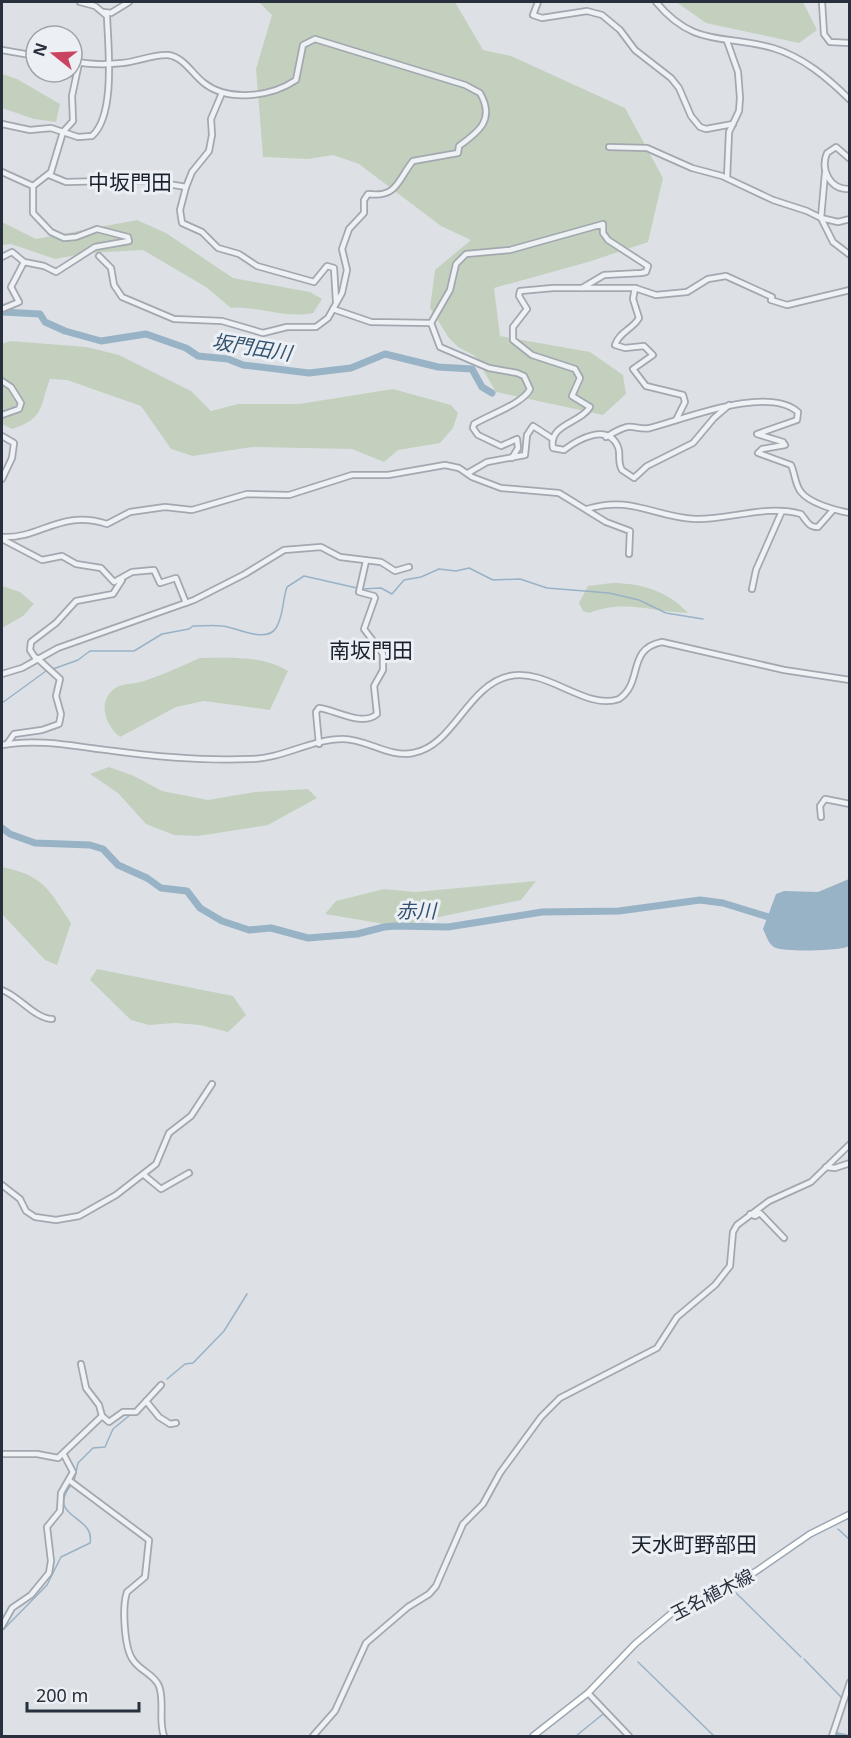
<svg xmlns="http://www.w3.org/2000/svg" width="851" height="1738" font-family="'Noto Sans','Noto Sans JP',sans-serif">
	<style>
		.green { fill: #c4d0be }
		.water { fill: #98b2c6 }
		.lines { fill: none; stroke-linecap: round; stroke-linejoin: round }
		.stream { stroke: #98b2c6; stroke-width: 1.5 }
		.canal { stroke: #98b2c6; stroke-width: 4 }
		.river { stroke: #98b2c6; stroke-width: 7 }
		.minor-casing { stroke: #a3a8b0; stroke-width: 8 }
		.major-casing { stroke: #9ca6b2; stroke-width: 8 }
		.minor { stroke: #eff2f5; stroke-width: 4.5 }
		.major { stroke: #fff; stroke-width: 5 }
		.labels { text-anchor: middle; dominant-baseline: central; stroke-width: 6; stroke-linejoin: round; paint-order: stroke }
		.street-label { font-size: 18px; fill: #27303c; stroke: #ecf0f4 }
		.water-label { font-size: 20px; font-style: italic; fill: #32526f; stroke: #ecf0f4 }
		.quarter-label { font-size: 21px; fill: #19212d; stroke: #ecf0f4 }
	</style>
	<rect width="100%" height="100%" fill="#dde1e6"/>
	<g class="green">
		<path d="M259 2H455L483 50 511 56 625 108 663 178 648 242 588 262 494 288 500 336 590 352 623 375 626 394 603 415 496 392 475 356 458 347 449 338 430 308 435 270 471 240 441 226 359 164 333 155 308 159 263 157 256 69 272 15Z"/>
		<path d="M676 2H803L817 30 799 43 706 23Z"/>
		<path d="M2 74 17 79 60 104 56 122 34 119 2 108Z"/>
		<path d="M137 220 166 233 233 278 310 292 322 299 313 313C284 319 259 306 231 308L206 287 143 250 88 253 55 259 11 244 2 245V222L36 239Z"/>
		<path d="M10 341 87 347 119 355 191 391 211 411 238 404H299L393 389 451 405 458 413 453 428 440 443 398 450 384 462 352 449 252 447 193 456 171 449 141 406 67 380 50 379C39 408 45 418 12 429L2 424V344Z"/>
		<path d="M612 583C641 583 668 591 688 613 651 612 625 599 589 613L583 611 579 603 588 586Z"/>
		<path d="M2 586 20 592 34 604 23 616 2 628Z"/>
		<path d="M200 658C228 658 263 655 288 671L270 710 204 701 176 707 120 737C105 726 96 699 117 687 124 683 136 684 144 681 163 675 181 666 200 658Z"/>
		<path d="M109 767 134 776 162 791 208 800 255 792 308 789 317 798 268 825 198 836 174 835 146 824 118 793 90 774Z"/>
		<path d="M2 867C45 876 48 889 71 923L57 965 45 960 2 914Z"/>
		<path d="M536 881 521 900 396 926 325 914 336 901 384 889 415 892Z"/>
		<path d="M97 969 233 996 246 1015 228 1032 200 1025 175 1023 149 1025 131 1020 90 980Z"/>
	</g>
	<path class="water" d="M849 879V946C843 951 785 952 776 948 769 946 766 935 763 929L776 894 784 891 818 892Z"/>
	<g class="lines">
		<g class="stream">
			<path d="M361 589 381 588 392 594 404 580 421 577 439 569 456 571 469 568 493 580 520 579 547 588 609 593 639 600 666 613 703 619"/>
			<path d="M53 669 78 660 90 651H134L162 634 189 629 193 626C203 626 212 625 222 626 236 627 266 644 276 628 284 615 282 601 287 587L304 576 357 588"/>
			<path d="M2 703 46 671"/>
			<path d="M167 1379 185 1364 193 1363 224 1331 247 1294"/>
			<path d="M74 1481 78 1463 93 1448 105 1447 113 1429 130 1415"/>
			<path d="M838 1529 850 1540"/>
			<path d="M730 1587 801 1657"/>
			<path d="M2 1631 47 1585 61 1557 90 1543C96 1515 45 1518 71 1485"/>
			<path d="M804 1659 841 1697"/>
			<path d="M638 1662 714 1736"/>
			<path d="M576 1736 603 1714 614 1724"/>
			<path d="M829 1736 850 1675"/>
		</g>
		<path class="canal" d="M836 1734 846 1736"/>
		<g class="river">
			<path d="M2 312 40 314 45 322 65 331 101 341 146 334 186 348 198 356 228 359 243 365 309 373 351 368 385 354 438 367 472 369 482 387 492 393"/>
			<path d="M2 828 10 834 35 843 90 845 103 849 118 865 147 878 161 888 187 891 200 908 222 921 249 930 271 928 308 938 357 934 384 927 396 926 448 927 542 912 619 911 700 900 723 903 775 919"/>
		</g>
		<g class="minor-casing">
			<g id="minor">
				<path d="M538 2 533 15 542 18 587 11 602 15 620 30 635 50 671 78 679 88 691 116 700 127 706 129 733 124"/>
				<path d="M656 2C694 48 724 34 773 48 803 57 828 78 850 100"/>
				<path d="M822 2 824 34 830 42 850 43"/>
				<path d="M104 12 111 13 129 2"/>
				<path d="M727 41 738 72 740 98 739 111 729 132 727 178"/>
				<path d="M2 50 36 56"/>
				<path d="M72 61C90 65 104 65 122 63 137 62 153 54 168 55 184 57 192 74 204 83 228 102 271 97 296 80L303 45 315 39 465 85 480 93C495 119 480 131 459 146L458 153 413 161C398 179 398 198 368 194L364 200V213L349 229 342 249 347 270 342 293 328 318 316 327H287L263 333 222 321 174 319 122 297 114 285 111 268 99 256"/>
				<path d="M222 93 211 119 212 135 209 151 192 172 186 187 180 210 182 223 202 232 218 248 239 254 257 266 314 282 327 266 334 268 336 301"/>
				<path d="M2 124 30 130 51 128 63 132 73 121 72 96 79 63"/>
				<path d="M609 147 647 148 692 168 722 176 773 200 807 211 821 218 833 242 850 255"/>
				<path d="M850 159 836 147 827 153C820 170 830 190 850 189"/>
				<path d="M2 172 33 186"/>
				<path d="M825 173 821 218 838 222 850 219"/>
				<path d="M49 175 66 182 144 180 186 187"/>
				<path d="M33 186 51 172 63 132 78 137 92 136C116 115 108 46 107 16L95 6 80 2"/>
				<path d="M2 257 12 252 24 262 44 266 56 272 95 247 129 241 128 237 97 229 76 237 64 238 51 232 33 213V186"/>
				<path d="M635 288 633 299 639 318C633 329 619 332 615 345L625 348 644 346 653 355 633 369 646 386 683 395 685 402 676 420"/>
				<path d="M2 309 19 302 11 287 24 262"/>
				<path d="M333 309 371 322 431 323"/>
				<path d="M431 323 450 290 456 264 466 254 510 250 603 224V233L608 240 648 266 646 272 641 273 604 275 582 288"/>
				<path d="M431 323 440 347 489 368 517 373 524 376 530 389C524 403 489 415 474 424L473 428 478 435 501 446 517 439 518 448 512 458"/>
				<path d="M2 381 11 387 21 403 19 409 2 415"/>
				<path d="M729 405 714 418 693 443 647 466 634 478 622 470C617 462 621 454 618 447 608 422 577 440 564 450L553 448C548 424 581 423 590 407L572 396 580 378 575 369 532 355 513 340V327L527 309 519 296 520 291 553 288H635L656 295 687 292 708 279 726 276 772 297 771 300 787 305 850 290"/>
				<path d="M2 436 14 443 12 458 2 479"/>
				<path d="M606 437C613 433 619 429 627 427 635 426 642 430 650 428 685 419 767 385 798 412L797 420 757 434 783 442 785 445 762 449 758 453 791 465C795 473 795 485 801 492 809 503 837 511 850 513"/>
				<path d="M468 473 487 462 525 455 527 435 533 426 553 439"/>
				<path d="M587 509C631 495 654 517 695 519 730 520 766 504 801 514 807 521 808 527 818 527L833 510"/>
				<path d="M2 537C41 539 60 509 107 524L130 512 165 507 192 510 247 494 289 495 352 475H388L445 465 459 468 472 477 501 488 559 493 606 522 630 531 629 554"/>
				<path d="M2 539 42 560 62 556 76 564 101 568 114 582 132 572 154 570 160 583 176 578 186 603"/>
				<path d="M752 589 756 570 782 511"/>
				<path d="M36 659 30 650 31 642 56 623 76 601 113 594 122 580"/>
				<path d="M2 674 22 668 58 648 194 600 245 574 284 550 321 547 340 557 381 562 395 571 409 567"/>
				<path d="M7 744 14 734 42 730 59 724 61 714 56 696 60 679 37 658"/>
				<path d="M319 744 316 712 319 708C336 710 362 727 377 714L374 686 383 670V654L364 629 375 598 374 596 359 592 366 561"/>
				<path d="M2 745C39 738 77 747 114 751 159 757 205 761 250 759 282 759 311 739 343 739 367 739 389 758 413 753 454 746 467 685 510 676 548 668 586 711 619 699 644 682 626 649 662 642L784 670 850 680"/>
				<path d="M821 817 820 806 825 799 850 804"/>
				<path d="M2 990C19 996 34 1018 52 1019"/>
				<path d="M826 1167 835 1168 850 1163"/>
				<path d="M144 1175 161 1189 189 1173"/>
				<path d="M2 1185 20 1199 26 1211 35 1217 56 1220 79 1216 116 1195 156 1164 169 1133 191 1116 212 1084"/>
				<path d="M750 1214 755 1216 760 1213 784 1238"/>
				<path d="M81 1364 86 1388 99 1405 102 1416"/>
				<path d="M146 1401 159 1417 170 1424 176 1423"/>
				<path d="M2 1454H37L58 1458 102 1416 109 1422 123 1412H136L161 1385"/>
				<path d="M70 1481 149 1540 145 1577 127 1592C122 1606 124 1648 133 1660 140 1671 154 1674 159 1686 165 1702 158 1720 164 1736"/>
				<path d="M2 1626 12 1608 31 1595 49 1573 51 1561 47 1527 60 1511 61 1493 73 1472 64 1455"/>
				<path d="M588 1693 629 1736"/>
				<path d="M313 1736 335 1711 366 1643 408 1607 429 1594 436 1586 463 1524 483 1504 500 1473 541 1417 560 1398 657 1348 677 1317 715 1285 730 1266 733 1232 737 1225 769 1201 811 1182 850 1144"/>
				<path d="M832 1736 850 1682"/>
			</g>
		</g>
		<g class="major-casing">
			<path id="major" d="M533 1736 588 1693 635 1644 673 1612 705 1598 742 1576 755 1572 810 1534 850 1514"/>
		</g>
		<use href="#minor" class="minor"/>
		<use href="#major" class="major"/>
	</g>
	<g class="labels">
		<g class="street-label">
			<text transform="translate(712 1594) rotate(-27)">玉名植木線</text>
		</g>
		<g class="water-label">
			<text transform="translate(252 347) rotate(9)">坂門田川</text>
			<text x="416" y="910">赤川</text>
		</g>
		<g class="quarter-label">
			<text x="130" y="182">中坂門田</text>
			<text x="371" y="650">南坂門田</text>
			<text x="694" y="1544">天水町野部田</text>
		</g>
	</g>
	<rect width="851" height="1738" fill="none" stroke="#27303c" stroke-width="6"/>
	<g transform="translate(54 54) rotate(288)"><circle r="28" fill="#ecf0f4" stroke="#9da3aa" stroke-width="1.5"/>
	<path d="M0-4.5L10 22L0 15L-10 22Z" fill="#ca4361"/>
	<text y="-9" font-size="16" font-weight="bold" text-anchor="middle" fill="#27303c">N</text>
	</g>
	<path d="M27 1702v9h112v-9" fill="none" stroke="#27303c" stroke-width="3"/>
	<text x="36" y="1702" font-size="18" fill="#27303c" stroke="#ecf0f4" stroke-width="4.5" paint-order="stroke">200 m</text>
</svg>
